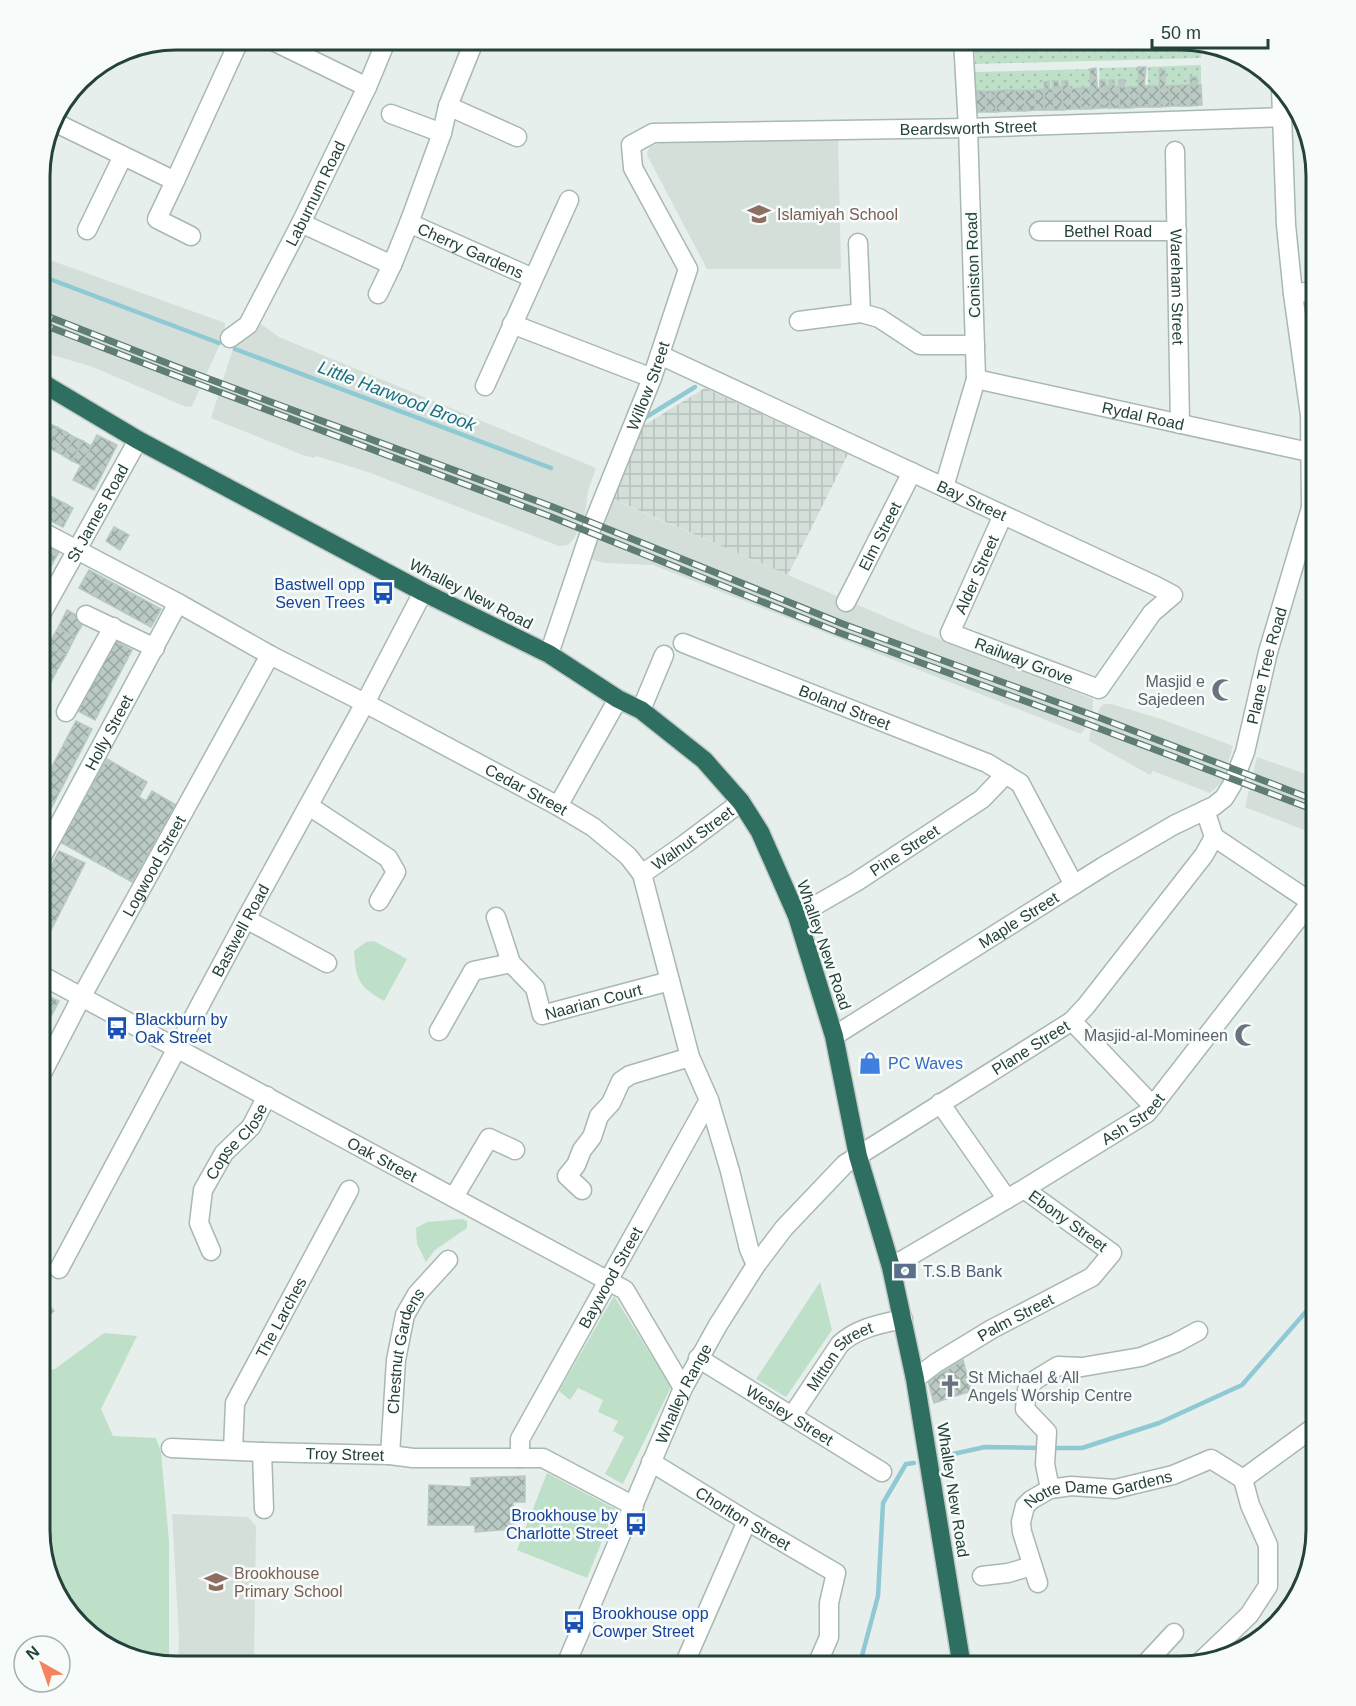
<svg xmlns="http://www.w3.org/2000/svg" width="1356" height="1706" font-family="Arial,sans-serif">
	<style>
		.built { fill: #d4dfda }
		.industrial { fill: url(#industrial-grid) }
		.grass { fill: url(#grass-dots) }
		.park { fill: #bfe0c8 }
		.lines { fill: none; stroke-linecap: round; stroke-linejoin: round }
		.stream { stroke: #8ec9d4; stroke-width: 4.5 }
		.building { fill: url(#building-cross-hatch); stroke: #b8c9c2; stroke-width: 1.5 }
		.minor-casing { stroke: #a8b8b2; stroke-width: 21 }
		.highway-casing { stroke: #c2cac8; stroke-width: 21 }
		.minor { stroke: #fff; stroke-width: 18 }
		.highway { stroke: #2f6f62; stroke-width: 18 }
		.rail-casing { stroke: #5f7d75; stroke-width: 7 }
		.rail { stroke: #f7fbf9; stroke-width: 4.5; stroke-dasharray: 14; stroke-linecap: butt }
		.labels { text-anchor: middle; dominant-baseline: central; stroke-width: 5; stroke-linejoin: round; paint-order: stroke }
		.street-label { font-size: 16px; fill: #24423a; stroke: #f7fbf9 }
		.education-label { font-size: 16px; fill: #785e54; stroke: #f7fbf9; text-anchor: start }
		.transit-label { font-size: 16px; fill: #164399; stroke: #f7fbf9; text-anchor: end }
		.worship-label { font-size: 16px; fill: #5b616d; stroke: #f7fbf9; text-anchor: end }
		.shop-label { font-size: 16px; fill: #366cbe; stroke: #f7fbf9; text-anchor: start }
		.service-label { font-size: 16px; fill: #4e5e75; stroke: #f7fbf9; text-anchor: start }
		.water-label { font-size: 18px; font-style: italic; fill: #1c6f80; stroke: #f7fbf9 }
		.rim { fill: none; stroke: #24423a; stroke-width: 3 }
	</style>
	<defs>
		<pattern id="industrial-grid" width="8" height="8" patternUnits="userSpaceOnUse" patternTransform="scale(1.5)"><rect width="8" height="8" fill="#d4dfda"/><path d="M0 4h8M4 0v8" fill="none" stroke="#b6c1bc"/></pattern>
		<pattern id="grass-dots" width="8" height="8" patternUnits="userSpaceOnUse" patternTransform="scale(1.5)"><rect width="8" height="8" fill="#bfe0c8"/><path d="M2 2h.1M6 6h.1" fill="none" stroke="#a4c1ad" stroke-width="1.8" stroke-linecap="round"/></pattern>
		<pattern id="building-cross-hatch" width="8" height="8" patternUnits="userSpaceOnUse" patternTransform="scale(1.5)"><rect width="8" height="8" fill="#bbcac4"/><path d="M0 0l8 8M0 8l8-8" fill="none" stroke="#98a6a0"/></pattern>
	</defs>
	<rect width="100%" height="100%" fill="#e6efeb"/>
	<g class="built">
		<path d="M838 136 841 269H707L647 155 649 147 659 143Z"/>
		<path d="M39 256 225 323 224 335 192 406 186 407 93 367 39 351Z"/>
		<path d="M261 324 279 337 596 468 588 491 585 513 575 537 568 545 559 546 368 472 316 456 314 458 303 455 211 418 236 339 249 335Z"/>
		<path d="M609 498 909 627 1093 699V708L1086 727 1081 734 653 565 604 563 587 558Z"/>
		<path d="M1104 704H1111L1161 719 1233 746 1223 781 1210 793 1153 771 1150 775 1089 741 1091 729 1100 708Z"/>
		<path d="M1257 757 1317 778V835L1245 807Z"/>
		<path d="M172 1514 248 1517 256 1526 254 1667H178L179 1637Z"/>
	</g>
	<path class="industrial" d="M705 388 848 454 788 575 613 499 641 427Z"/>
	<g class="grass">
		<path d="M1123 39H1128L1129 47H1134V39H1138L1139 47 1144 46 1143 39H1148L1149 46H1154L1153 39H1159L1160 46H1164V39H1169L1170 46 1174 45V39H1180V46L1186 45V39L1200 43 1201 58 975 64V52H981V45H994V52H1000V45H1003L1004 51H1009V44H1013V51H1019V44H1022L1023 51 1028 50V44H1032V50H1038V43H1041L1042 50H1048V43H1051V50L1060 43 1061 50 1067 49V43H1070V49H1076V42H1079L1080 49H1086V42H1089V49H1096L1095 42H1099V49L1105 48V41H1108L1109 48H1115V41H1118V47H1123Z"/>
		<path d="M1201 65V85H1197L1190 77V85L1165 86V70H1159V86H1148V67Z"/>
		<path d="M1138 67 1139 87H1124L1123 79 1119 80V87H1115L1114 80H1110L1109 88 1106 87 1105 80H1100L1099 68Z"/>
		<path d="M1090 69V88L1068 89 1067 81H1062V89H1059L1058 81H1053V89H1049V82H1044V89L976 91 975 72Z"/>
	</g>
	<g class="park">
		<path d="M374 941 407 959 384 1001C358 986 356 980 354 951L366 942Z"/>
		<path d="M462 1219 467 1221V1228L435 1250 426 1262 417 1244 416 1228 427 1222Z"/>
		<path d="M820 1282 832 1330 786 1397 756 1379Z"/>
		<path d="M614 1296 671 1387 623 1484 605 1474 624 1437 613 1431 618 1421 598 1412 603 1400 578 1388 570 1400 559 1391Z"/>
		<path d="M104 1333 137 1336 101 1409 113 1436 156 1438 161 1452 169 1541V1665L107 1649 62 1607 39 1531V1373L55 1369Z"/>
		<path d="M547 1473 615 1509 587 1578 517 1550Z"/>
	</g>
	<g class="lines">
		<g class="stream">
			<path d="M39 275 219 343"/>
			<path d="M235 349 551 468"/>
			<path d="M643 419 695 387"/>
			<path d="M1050 1448H1082L1159 1423 1242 1385 1317 1299"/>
			<path d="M944 1456 985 1447 1041 1448"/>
			<path d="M859 1667 878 1596 883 1503 906 1464 914 1463"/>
		</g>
	</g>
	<g class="building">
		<path d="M974 39H984V45H981V52H975Z"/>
		<path d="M984 39H994V45H991V52H984Z"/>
		<path d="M994 39H1003V45H1000V52H994Z"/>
		<path d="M1003 39H1013V44H1009L1010 51H1003Z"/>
		<path d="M1013 39H1022V44H1019V51H1013Z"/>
		<path d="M1022 39H1032V44H1028V51H1022Z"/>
		<path d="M1032 39H1041V43H1038V50L1032 51Z"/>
		<path d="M1041 39H1051V43H1048V50H1042Z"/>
		<path d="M1051 39H1060V43H1058V50H1051Z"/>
		<path d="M1060 39H1070V43H1067V50H1061Z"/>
		<path d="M1070 39H1079V42H1076V49H1070Z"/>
		<path d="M1079 39H1089V42H1086V49H1080Z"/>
		<path d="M1089 39H1099V42H1095L1096 49H1089Z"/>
		<path d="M1099 39H1108V41H1105V48L1099 49Z"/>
		<path d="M1108 39H1118V41H1115V48H1108Z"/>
		<path d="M1138 67H1146L1144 86H1148L1149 107H1139Z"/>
		<path d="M1096 68 1097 88H1100V108L1091 109 1090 69Z"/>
		<path d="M1159 70H1165V86H1169L1170 106 1160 107Z"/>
		<path d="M1190 77H1197V85H1201L1202 105 1190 106Z"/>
		<path d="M1124 79V87H1129L1130 108H1119V80Z"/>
		<path d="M1100 80H1105L1106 87 1109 88 1110 108H1100Z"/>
		<path d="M1109 80H1114L1115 87H1119V108H1110Z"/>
		<path d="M1049 81V89H1053L1054 110H1044V82Z"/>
		<path d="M1053 81H1058L1059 89H1062L1063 110H1054Z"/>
		<path d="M1062 81H1068V89H1071L1072 109 1063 110Z"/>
		<rect x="1180" y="85" width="10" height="21"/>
		<path d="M1180 85V106H1170L1169 86Z"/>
		<path d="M1148 86H1159L1160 107H1149Z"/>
		<path d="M1129 87H1139V107L1130 108Z"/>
		<path d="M1081 88H1090L1091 109H1081Z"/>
		<path d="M1081 88V109H1072L1071 89Z"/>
		<path d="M1044 89V110H1035V90Z"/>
		<path d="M1005 90H1015L1016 111H1006Z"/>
		<path d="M1005 90 1006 111 996 112 995 91Z"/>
		<path d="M1015 90H1025V111H1016Z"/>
		<path d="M1025 90H1035V110L1025 111Z"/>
		<rect x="976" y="91" width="10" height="21"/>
		<path d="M986 91H995L996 112H986Z"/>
		<path d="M39 418 48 423 39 439Z"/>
		<path d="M48 423 57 427 46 447 39 443V439Z"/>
		<path d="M57 427 66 432 55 451 46 447Z"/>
		<path d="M66 432 74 437 64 456 55 451Z"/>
		<path d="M97 435 117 445 94 490 73 480Z"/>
		<path d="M74 437 83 441 72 461 64 456Z"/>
		<path d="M83 441 91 446 81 465 72 461Z"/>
		<path d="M45 493 54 498 44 516 39 514V503Z"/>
		<path d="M54 498 64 503 53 522 44 516Z"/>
		<path d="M64 503 73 508 63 527 53 522Z"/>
		<path d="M114 527 129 535 120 550 106 541Z"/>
		<path d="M39 541 59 552 53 562 39 555Z"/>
		<path d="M39 555 53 562 48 572 39 568Z"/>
		<path d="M39 568 48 572 42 582 39 581Z"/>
		<path d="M89 570 161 609 151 627 79 588Z"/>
		<path d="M67 610 85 620 75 637 58 628Z"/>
		<path d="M58 628 75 637 66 655 48 645Z"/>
		<path d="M115 641 132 650 95 720 78 711Z"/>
		<path d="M48 645 66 655 56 672 39 663Z"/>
		<path d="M39 663 56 672 47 690 39 686Z"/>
		<path d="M39 691 46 695 40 707H39Z"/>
		<path d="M76 721 92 729 39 832V791Z"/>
		<path d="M107 759 147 782 139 797 146 801 152 791 176 805 132 882 60 842Z"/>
		<path d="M59 851 85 863 39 954V888Z"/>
		<path d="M46 995 59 1001 46 1026 39 1023V1008Z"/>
		<path d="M39 1294 54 1311 41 1323 39 1321Z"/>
		<path d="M963 1360 971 1391 934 1403 928 1381Z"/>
		<path d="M525 1476V1502H513L514 1529 475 1532V1525H428L429 1485 471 1487V1478Z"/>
	</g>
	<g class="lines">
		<g class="minor-casing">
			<g id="minor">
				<path d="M269 39 367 87"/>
				<path d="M1281 87 1286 225 1293 294 1310 415 1311 508 1314 519"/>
				<path d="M448 106 517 137"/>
				<path d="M391 114 442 133 409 223"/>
				<path d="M52 121 175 181 240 39"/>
				<path d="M442 133 448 106 475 39"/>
				<path id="s1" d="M1175 151 1180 424"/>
				<path d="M175 181 157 219 191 236"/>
				<path id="s2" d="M301 223 392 265 409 223 533 278"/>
				<path d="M87 230 123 156"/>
				<path id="s3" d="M1039 231H1177"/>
				<path d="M858 243 861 313"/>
				<path d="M378 294 392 265"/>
				<path d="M1293 294 1317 290"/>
				<path d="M799 321 861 313 879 318 920 345H975"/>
				<path d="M512 324 652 378"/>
				<path id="s4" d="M230 338 248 325 301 223 367 87 387 39"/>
				<path id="s5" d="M660 355 1156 586 1173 595 1152 613 1099 689 950 633 1003 515"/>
				<path id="s6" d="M976 379 1309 452"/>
				<path d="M485 386 569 200"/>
				<path d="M944 487 976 379 968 128 963 39"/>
				<path id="s7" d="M39 530 178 603 270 655 365 703 558 806 593 827 628 856 642 874 690 1057 709 1100 730 1171 749 1249 756 1265"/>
				<path id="s8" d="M846 602 912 472"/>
				<path d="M86 615 155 648"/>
				<path id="s9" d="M39 618 138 440"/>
				<path id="s10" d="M683 643 987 763 1020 783 1074 885"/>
				<path id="s11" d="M549 654 591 529 652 378 688 269 633 168 631 145 653 133 968 128 1283 117"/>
				<path d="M641 710 664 655"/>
				<path d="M66 712 113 627"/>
				<path d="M309 806 388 858 396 872 379 901"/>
				<path d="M558 806 618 699"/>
				<path d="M1214 837 1317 906"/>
				<path id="s12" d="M39 862 178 603"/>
				<path id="s13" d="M642 874 685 844 741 802"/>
				<path id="s14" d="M797 916 856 882 982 799 1006 774"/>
				<path id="s15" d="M496 917 511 963 535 988 542 1015 670 981"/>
				<path d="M246 919 327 963"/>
				<path id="s16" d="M39 974 625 1290 683 1388"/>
				<path d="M1072 1021 1153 1106"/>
				<path d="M439 1031 473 971 511 963"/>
				<path id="s17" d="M834 1036 1104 866 1174 825 1214 806 1224 798 1232 785 1245 752 1268 652 1311 508"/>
				<path id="s18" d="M39 1079 82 996 270 655"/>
				<path d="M940 1103 1007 1199"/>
				<path d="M582 1190 567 1176 576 1165 582 1150 592 1137 599 1116 611 1103 621 1081 630 1075 690 1057"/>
				<path d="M454 1197 489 1138 515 1150"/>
				<path d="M39 1251V1252"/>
				<path id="s19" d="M211 1251 199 1223 203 1190 224 1153 251 1127 267 1096"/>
				<path id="s20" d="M891 1267 1024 1189 1147 1113 1311 902"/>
				<path id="s21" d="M59 1269 246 919 365 703 423 592"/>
				<path id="s22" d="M698 1358 882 1472"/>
				<path id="s23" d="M915 1379 936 1363 992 1329 1092 1277 1112 1253 1024 1189"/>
				<path id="s24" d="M792 1416 840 1344C857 1328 880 1324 903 1319"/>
				<path id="s25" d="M171 1448 262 1452 390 1455 413 1458H543L634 1506"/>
				<path id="s26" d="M233 1450 235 1403 349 1190"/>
				<path d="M262 1452 264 1509"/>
				<path id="s27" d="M390 1455 396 1360 405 1315 417 1294 448 1260"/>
				<path id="s28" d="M520 1458V1439L709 1100"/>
				<path id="s29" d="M651 1462 747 1521 836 1573 829 1603V1637L816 1667"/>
				<path d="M1050 1489 1045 1464 1047 1432 1025 1409 1027 1390 1035 1380 1058 1366 1082 1367 1141 1357 1176 1343 1198 1331"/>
				<path d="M982 1576 1008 1573 1032 1566"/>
				<path id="s30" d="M1038 1583 1022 1532 1021 1522 1025 1506 1031 1500 1050 1489 1071 1486 1115 1489 1173 1475 1211 1459 1243 1479"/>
				<path d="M1201 1661 1249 1615 1268 1586V1545L1250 1505 1243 1479 1317 1425"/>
				<path id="s31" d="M565 1667 683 1388 718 1325 756 1265 784 1228 845 1164 1072 1021 1086 1006 1204 855 1214 837 1205 810"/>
				<path d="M683 1667 747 1521"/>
				<path d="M1146 1667 1148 1661 1174 1633"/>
			</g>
		</g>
		<g class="highway-casing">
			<path id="highway" d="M39 381 138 440 423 592 549 654 618 699 641 710 704 760 741 802 760 832 797 916 834 1036 858 1156 891 1267 915 1379 962 1667"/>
		</g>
		<use href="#minor" class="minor"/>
		<use href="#highway" class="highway"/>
		<g class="rail-casing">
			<g id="rail">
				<path d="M39 313 177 367 553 507 843 624 1095 716 1317 801"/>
				<path d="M39 323 174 375 549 516 840 633 1074 719 1317 811"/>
			</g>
		</g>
		<use href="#rail" class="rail"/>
	</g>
	<defs>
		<g id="school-bare" transform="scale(1.8)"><path d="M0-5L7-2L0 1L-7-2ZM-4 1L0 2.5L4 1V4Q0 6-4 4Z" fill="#8d6e63" stroke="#f7fbf9" stroke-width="2.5" paint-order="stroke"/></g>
		<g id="bus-bare" transform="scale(1.8)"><path d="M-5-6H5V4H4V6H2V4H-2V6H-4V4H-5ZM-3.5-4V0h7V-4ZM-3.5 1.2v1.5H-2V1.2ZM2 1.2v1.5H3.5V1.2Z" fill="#1a4fb4" stroke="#f7fbf9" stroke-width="2.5" paint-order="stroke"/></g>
		<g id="mosque-bare" transform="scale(1.8)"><path d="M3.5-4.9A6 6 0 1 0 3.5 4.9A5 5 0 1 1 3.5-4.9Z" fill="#6b7280" stroke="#f7fbf9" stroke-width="2.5" paint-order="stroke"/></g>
		<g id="shop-bare" transform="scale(1.8)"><path d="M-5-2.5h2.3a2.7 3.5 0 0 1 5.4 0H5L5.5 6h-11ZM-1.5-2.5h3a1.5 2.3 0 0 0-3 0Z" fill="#3f7fe0" stroke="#f7fbf9" stroke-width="2.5" paint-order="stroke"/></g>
		<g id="bank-bare" transform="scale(1.8)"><path d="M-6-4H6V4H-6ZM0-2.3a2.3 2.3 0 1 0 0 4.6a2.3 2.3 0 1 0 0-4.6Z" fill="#5c6f8a" stroke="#f7fbf9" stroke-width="2.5" paint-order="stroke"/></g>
		<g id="church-bare" transform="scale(1.8)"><path d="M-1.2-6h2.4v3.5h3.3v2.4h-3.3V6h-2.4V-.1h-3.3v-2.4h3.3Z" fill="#6b7280" stroke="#f7fbf9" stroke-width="2.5" paint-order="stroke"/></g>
	</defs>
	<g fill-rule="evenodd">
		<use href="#school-bare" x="759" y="214"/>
		<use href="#bus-bare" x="383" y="593"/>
		<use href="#mosque-bare" x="1223" y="690"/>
		<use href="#bus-bare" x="117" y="1028"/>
		<use href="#mosque-bare" x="1246" y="1035"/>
		<use href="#shop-bare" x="870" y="1063"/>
		<use href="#bank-bare" x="905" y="1271"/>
		<use href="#church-bare" x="950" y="1386"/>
		<use href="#bus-bare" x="636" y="1524"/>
		<use href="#school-bare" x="216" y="1582"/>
		<use href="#bus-bare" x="574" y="1622"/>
	</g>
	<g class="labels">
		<g class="street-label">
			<text stroke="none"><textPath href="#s11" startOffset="888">Beardsworth Street</textPath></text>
			<text stroke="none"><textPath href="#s4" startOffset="170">Laburnum Road</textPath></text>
			<text stroke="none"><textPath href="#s3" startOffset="69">Bethel Road</textPath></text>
			<text stroke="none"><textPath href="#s2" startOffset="213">Cherry Gardens</textPath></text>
			<text transform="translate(973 265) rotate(-92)">Coniston Road</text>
			<text stroke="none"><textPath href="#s1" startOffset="136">Wareham Street</textPath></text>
			<text stroke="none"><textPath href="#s11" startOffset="286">Willow Street</textPath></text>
			<text stroke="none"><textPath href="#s6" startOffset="171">Rydal Road</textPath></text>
			<text stroke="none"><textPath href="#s5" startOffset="344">Bay Street</textPath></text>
			<text stroke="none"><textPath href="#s9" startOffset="120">St James Road</textPath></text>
			<text stroke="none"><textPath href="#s8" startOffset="74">Elm Street</textPath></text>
			<text stroke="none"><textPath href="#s5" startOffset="910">Alder Street</textPath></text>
			<text transform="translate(471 594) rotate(27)">Whalley New Road</text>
			<text transform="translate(1024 661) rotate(21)">Railway Grove</text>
			<text stroke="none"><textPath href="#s17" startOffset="597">Plane Tree Road</textPath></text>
			<text stroke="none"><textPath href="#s10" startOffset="174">Boland Street</textPath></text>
			<text stroke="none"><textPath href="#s12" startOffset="147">Holly Street</textPath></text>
			<text stroke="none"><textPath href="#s7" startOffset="552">Cedar Street</textPath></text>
			<text stroke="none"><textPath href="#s13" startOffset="62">Walnut Street</textPath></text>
			<text stroke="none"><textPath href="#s14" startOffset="126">Pine Street</textPath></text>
			<text stroke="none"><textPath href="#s18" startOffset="242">Logwood Street</textPath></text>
			<text stroke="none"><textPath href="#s17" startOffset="218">Maple Street</textPath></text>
			<text stroke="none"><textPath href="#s21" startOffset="384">Bastwell Road</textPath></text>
			<text transform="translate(824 945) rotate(71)">Whalley New Road</text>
			<text stroke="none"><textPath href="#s15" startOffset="164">Naarian Court</textPath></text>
			<text stroke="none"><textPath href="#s31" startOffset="800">Plane Street</textPath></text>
			<text stroke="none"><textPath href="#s20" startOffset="284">Ash Street</textPath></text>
			<text stroke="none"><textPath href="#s19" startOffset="123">Copse Close</textPath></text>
			<text stroke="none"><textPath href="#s16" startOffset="390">Oak Street</textPath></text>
			<text transform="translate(1068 1221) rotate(36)">Ebony Street</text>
			<text stroke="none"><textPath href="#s28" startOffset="204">Baywood Street</textPath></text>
			<text stroke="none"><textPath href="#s26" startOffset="144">The Larches</textPath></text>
			<text stroke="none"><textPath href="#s23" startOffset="118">Palm Street</textPath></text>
			<text stroke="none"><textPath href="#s27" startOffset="106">Chestnut Gardens</textPath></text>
			<text stroke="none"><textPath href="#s24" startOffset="78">Mitton Street</textPath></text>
			<text stroke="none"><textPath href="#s31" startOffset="298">Whalley Range</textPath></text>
			<text stroke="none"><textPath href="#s22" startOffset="108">Wesley Street</textPath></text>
			<text stroke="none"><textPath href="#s25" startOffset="174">Troy Street</textPath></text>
			<text transform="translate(953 1490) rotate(81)">Whalley New Road</text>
			<text stroke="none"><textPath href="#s30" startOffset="158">Notre Dame Gardens</textPath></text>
			<text stroke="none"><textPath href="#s29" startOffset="108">Chorlton Street</textPath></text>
		</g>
		<g class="education-label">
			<text x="777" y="214">Islamiyah School</text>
			<text x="234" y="1573">Brookhouse<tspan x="234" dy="18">Primary School</tspan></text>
		</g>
		<g class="transit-label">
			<text x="365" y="584">Bastwell opp<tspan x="365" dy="18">Seven Trees</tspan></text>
			<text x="135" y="1019" text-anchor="start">Blackburn by<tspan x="135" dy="18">Oak Street</tspan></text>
			<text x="618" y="1515">Brookhouse by<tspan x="618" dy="18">Charlotte Street</tspan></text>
			<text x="592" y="1613" text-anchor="start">Brookhouse opp<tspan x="592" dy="18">Cowper Street</tspan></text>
		</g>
		<g class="worship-label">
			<text x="1205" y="681">Masjid e<tspan x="1205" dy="18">Sajedeen</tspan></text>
			<text x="1228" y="1035">Masjid-al-Momineen</text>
			<text x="968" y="1377" text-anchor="start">St Michael &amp; All<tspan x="968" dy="18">Angels Worship Centre</tspan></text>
		</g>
		<g class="shop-label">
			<text x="888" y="1063">PC Waves</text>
		</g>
		<g class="service-label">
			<text x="923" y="1271">T.S.B Bank</text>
		</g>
		<g class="water-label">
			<text transform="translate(397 396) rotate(21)">Little Harwood Brook</text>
		</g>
	</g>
	<path d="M0 0H1356V1706H0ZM176 50H1180A126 126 0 0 1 1306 176V1530A126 126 0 0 1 1180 1656H176A126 126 0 0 1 50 1530V176A126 126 0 0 1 176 50Z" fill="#f7fbf9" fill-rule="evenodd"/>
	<path class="rim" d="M176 50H1180A126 126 0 0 1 1306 176V1530A126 126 0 0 1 1180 1656H176A126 126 0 0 1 50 1530V176A126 126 0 0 1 176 50Z"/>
	<g transform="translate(42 1664) rotate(320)"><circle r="28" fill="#f7fbf9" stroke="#a3b1ad" stroke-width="1.5"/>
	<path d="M0-4.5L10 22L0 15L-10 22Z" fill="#f4845f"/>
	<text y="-9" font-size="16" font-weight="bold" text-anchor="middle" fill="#24423a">N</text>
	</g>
	<path d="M1152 39v9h116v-9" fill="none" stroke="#24423a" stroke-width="3"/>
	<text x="1161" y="39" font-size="18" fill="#24423a" stroke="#f7fbf9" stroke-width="4.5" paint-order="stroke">50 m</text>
</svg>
